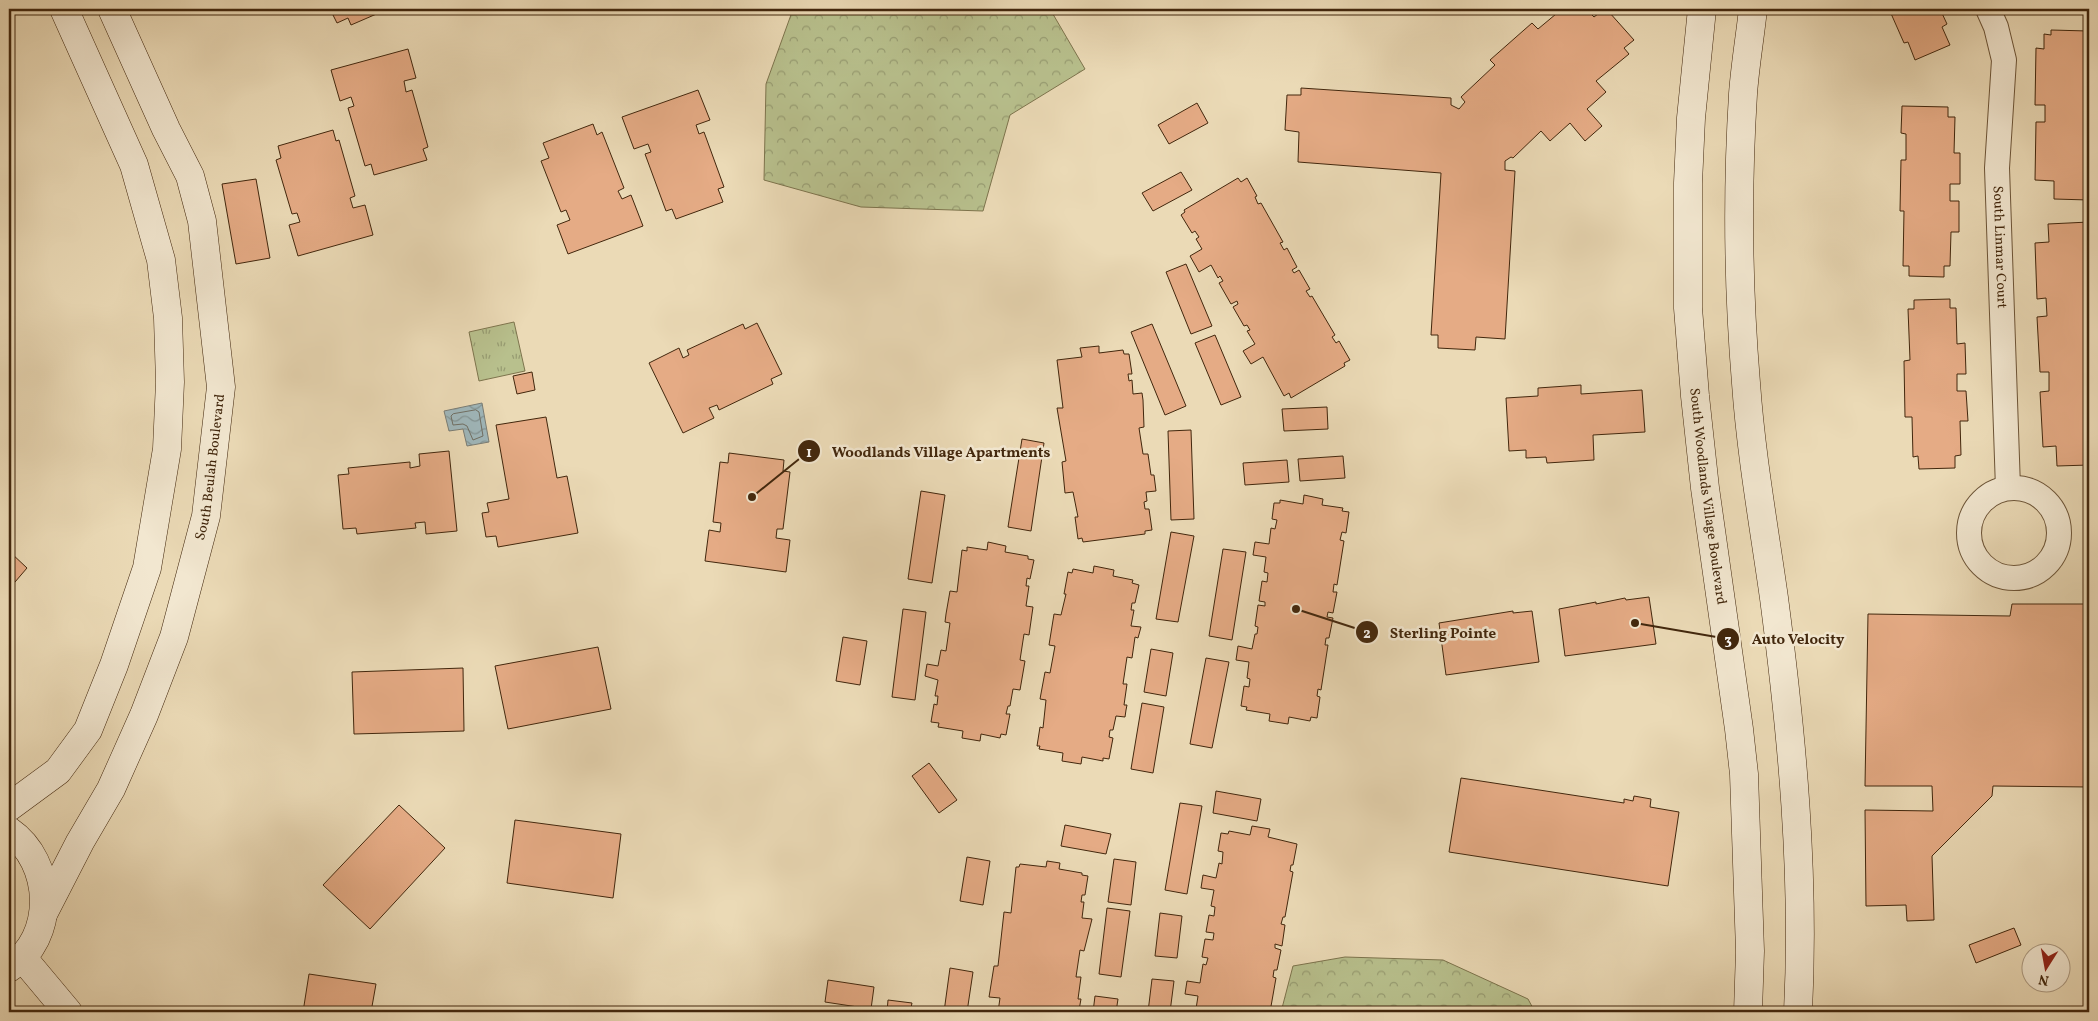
<svg xmlns="http://www.w3.org/2000/svg" width="2098" height="1021" font-family="Vollkorn,serif">
	<style>
		.forest { fill: url(#forest-crowns); stroke: #7d744d }
		.park { fill: url(#park-tufts); stroke: #7d744d }
		.water { fill: url(#water-waves); stroke: #7a7d75 }
		.lines { fill: none; stroke-linecap: round; stroke-linejoin: round }
		.shore { stroke: #706f64; stroke-width: 1 }
		.building { fill: #e5ab85; stroke: #42270d }
		.street-casing { stroke: #6c5437; stroke-width: 26 }
		.secondary-casing { stroke: #42270d; stroke-width: 29 }
		.street { stroke: #f2e7d0; stroke-width: 24 }
		.secondary { stroke: #f2e7d0; stroke-width: 28 }
		.labels { text-anchor: middle; dominant-baseline: central; stroke-width: 5; stroke-linejoin: round; paint-order: stroke }
		.street-label { font-size: 14px; fill: #42270d; stroke: #f2e7d0 }
		.leader { fill: none; stroke: #42270d; stroke-width: 2 }
		.callout-dot { fill: #42270d; stroke: #f2e7d0; stroke-width: 2 }
		.mark-label { font-size: 15px; text-anchor: middle; font-weight: bold; fill: #fff }
		.callout-label { font-size: 15px; text-anchor: middle; font-weight: bold; fill: #42270d; stroke: #f2e7d0; stroke-width: 5; stroke-linejoin: round; paint-order: stroke }
	</style>
	<defs>
		<pattern id="forest-crowns" width="20" height="18" patternUnits="userSpaceOnUse" patternTransform="scale(1.25)"><rect width="20" height="18" fill="#b8c08d"/><path d="M2 6a3 3 0 1 1 6 0M12 15a3 3 0 1 1 6 0" fill="none" stroke="#979c72"/></pattern>
		<pattern id="park-tufts" width="24" height="20" patternUnits="userSpaceOnUse" patternTransform="scale(1.25)"><rect width="24" height="20" fill="#b8c08d"/><path d="M3 7l-1-3M5 7V3M7 7l1-3M15 17l-1-3M17 17v-4M19 17l1-3" fill="none" stroke="#979c72"/></pattern>
		<pattern id="water-waves" width="16" height="10" patternUnits="userSpaceOnUse" patternTransform="scale(1.25)"><rect width="16" height="10" fill="#9fb7bb"/><path d="M0 5q4-4 8 0t8 0" fill="none" stroke="#839596"/></pattern>
	</defs>
	<rect width="100%" height="100%" fill="#ebdab6"/>
	<filter id="stains"><feTurbulence type="fractalNoise" baseFrequency=".004" numOctaves="4"/><feColorMatrix values="0 0 0 0 .2 0 0 0 0 .09 0 0 0 0 .02 0 0 0 .5 -.17"/></filter>
	<radialGradient id="worn" r=".72"><stop offset=".6" stop-color="#630" stop-opacity="0"/><stop offset="1" stop-color="#630" stop-opacity=".3"/></radialGradient>
	<g class="forest">
		<path d="M802 9H1050L1085 69 1010 115 983 211 861 207 764 180 766 84 792 12Z"/>
		<path d="M1345 957 1443 960 1528 999 1535 1012H1281L1293 966Z"/>
	</g>
	<path class="park" d="M514 322 525 371 479 381 469 332Z"/>
	<path class="water" d="M482 403 489 442 467 446 463 429 449 431 444 411Z"/>
	<g class="lines">
		<path class="shore" d="M476 410 479 412 483 436 473 440 467 426 463 424 453 425 451 416 453 414Z"/>
	</g>
	<g class="building">
		<path d="M330 9H388L351 25 348 18 337 23Z"/>
		<path d="M1562 9H1586L1594 17 1603 10 1607 14 1609 12 1634 40 1624 48 1629 54 1596 81 1606 92 1587 109 1602 126 1585 141 1570 123 1550 141 1541 131 1513 158 1511 157 1505 161V170L1515 171 1505 339 1476 337 1475 350 1438 348V335H1431L1441 173 1298 162 1299 132 1285 130 1287 95H1301V88L1451 98V105L1459 109 1465 102 1461 97 1495 65 1490 60 1532 23 1538 29Z"/>
		<path d="M1889 9H1940L1947 24 1942 27 1950 45 1915 60 1908 42 1904 43Z"/>
		<path d="M2051 30 2088 31 2087 35H2089V200L2054 199V181L2035 180 2036 122H2045V105H2035L2036 48 2044 49V34L2051 35Z"/>
		<path d="M408 49 416 78 404 81 406 92 412 90 428 147 423 149 427 160 374 175 371 164 365 166 348 108 354 106 351 97 340 101 331 70Z"/>
		<path d="M698 90 710 120 696 125 699 134 704 132 724 187 718 189 723 202 676 219 672 209 666 211 645 154 651 152 648 144 634 149 622 117Z"/>
		<path d="M1197 103 1208 123 1169 144 1158 125Z"/>
		<path d="M1902 106 1948 107V117H1955L1954 153H1960V184H1950V201H1959V232H1951L1950 266H1944V277L1909 276V266H1903L1904 211H1900L1901 160H1906V134L1901 133Z"/>
		<path d="M593 124 597 135 602 132 624 188 618 191 622 199 631 195 643 226 568 254 557 225 570 220 566 210 561 212 541 161 549 158 543 143Z"/>
		<path d="M333 130 336 141 339 140 355 196 350 198 353 208 365 205 373 235 298 256 289 225 300 222 297 213 292 214 276 160 281 158 278 146Z"/>
		<path d="M1181 172 1192 190 1153 211 1142 193Z"/>
		<path d="M1238 178 1241 182 1247 178 1257 196 1255 197 1258 204 1261 203 1283 242 1280 243 1284 250 1287 248 1297 267 1292 270 1294 273 1299 270 1310 289 1306 291 1310 297 1312 296 1335 335 1332 337 1336 343 1339 341 1350 360 1344 363 1345 366 1291 398 1289 393 1284 396 1263 357 1251 364 1243 351 1255 344 1247 331 1250 330 1247 325 1244 326 1233 307 1238 304 1237 301 1231 304 1219 283 1223 281 1220 276 1218 278 1211 265 1199 272 1190 256 1202 249 1196 239 1199 237 1195 231 1192 233 1181 215 1185 212 1184 210Z"/>
		<path d="M256 179 270 258 236 264 222 184Z"/>
		<path d="M2089 222V465L2057 466 2056 446 2043 447 2040 392 2049 391V372H2040L2037 317 2047 316 2046 298 2037 299 2035 243 2049 242 2048 224Z"/>
		<path d="M1186 264 1212 326 1191 334 1166 272Z"/>
		<path d="M1950 299V308H1956L1957 344 1965 343 1966 374H1957V391H1966L1968 421H1960L1961 455 1955 456V468L1919 469 1918 456 1913 457 1912 417H1905L1904 361 1910 360 1908 309H1914V300Z"/>
		<path d="M757 323 782 374 771 379 773 384 719 410 717 405 709 408 714 418 683 433 649 363 679 348 683 358 689 355 687 350 743 324 745 329Z"/>
		<path d="M1152 324 1186 406 1165 415 1131 332Z"/>
		<path d="M1215 335 1241 397 1221 405 1195 343Z"/>
		<path d="M1099 346V353L1123 350 1124 354H1129L1132 374H1128L1129 381 1132 380 1133 394 1142 393 1143 400 1144 427 1139 428 1143 454H1148L1151 475H1154L1156 491 1146 492 1147 501 1144 502 1145 509H1149L1152 530 1145 531V534L1083 542 1082 538 1078 539 1075 517H1078L1073 492 1065 493 1062 462 1066 461 1057 408H1063L1057 360 1082 357 1080 348Z"/>
		<path d="M532 372 535 390 517 394 513 376Z"/>
		<path d="M1581 385V394L1642 390 1645 432 1593 435 1594 460 1547 463 1546 457 1526 458V450L1509 451 1506 398 1538 396V388Z"/>
		<path d="M1327 407 1328 429 1284 431 1282 409Z"/>
		<path d="M546 417 557 478 567 476 578 533 498 547 496 536 486 537 482 513 489 512 487 503 509 499 496 425Z"/>
		<path d="M1191 430 1194 519 1171 520 1168 431Z"/>
		<path d="M1022 439 1044 443 1031 531 1008 527Z"/>
		<path d="M449 451 457 531 426 534 425 522 415 523 416 528 357 534 356 528 343 529 338 475 349 474 348 468 410 462V468L420 466 419 454Z"/>
		<path d="M729 453 784 460 783 471 790 472 783 529H777L776 538 790 540 786 572 705 561 709 530 720 532 721 523 713 522 720 462 728 463Z"/>
		<path d="M1343 456 1345 478 1300 481 1298 459Z"/>
		<path d="M1287 460 1289 482 1245 485 1243 463Z"/>
		<path d="M921 491 945 495 932 583 908 579Z"/>
		<path d="M1304 495 1323 499 1322 505 1343 508 1342 511 1349 512 1346 533 1342 532 1340 540 1344 541 1337 585 1334 584 1333 592H1337L1333 613 1328 612 1327 617 1333 618 1329 638H1326L1325 645H1328L1321 690 1318 689 1317 696 1320 697 1317 718 1311 717 1310 721 1289 717 1288 724 1269 721 1270 714 1246 710 1247 707 1241 706 1244 686 1249 687 1250 679 1247 678 1249 662 1236 660 1238 646 1252 649 1255 634H1257L1258 627 1255 626 1258 605 1265 606V602L1259 601 1262 581 1267 582 1268 573 1264 572 1266 557 1253 555 1255 542 1269 544 1271 528 1275 529 1277 520 1272 519 1274 503H1280V500L1303 504Z"/>
		<path d="M1171 532 1194 536 1178 622 1156 619Z"/>
		<path d="M988 542 1006 546 1005 552 1028 556V559L1034 560 1030 579 1027 578 1026 586H1029L1026 606 1033 607 1029 635 1024 634 1020 660 1025 661 1020 690 1013 689 1010 706H1008L1006 714H1010L1006 735 1001 734 1000 738 981 734 980 741 962 738 963 731 938 727 939 723 931 722 934 704 937 705 938 696H935L938 680 925 676 927 664 938 666 941 650 946 651 950 623 945 622 946 614 950 591 957 592 962 550 967 551V547L987 550Z"/>
		<path d="M1223 549 1246 552 1232 640 1209 636Z"/>
		<path d="M10 552 27 568 9 589V553Z"/>
		<path d="M1094 566 1114 570 1113 576 1133 580 1132 583 1139 585 1135 603H1132L1131 610H1134L1131 626 1141 627 1138 638 1135 637 1132 658 1127 657 1123 684H1127L1124 705H1127L1126 710 1125 717 1116 716 1113 730H1110L1109 737 1113 738 1109 759 1103 758V761L1082 757 1081 764 1062 761 1063 753 1039 749 1040 746H1037L1040 727 1043 728 1046 700 1040 699 1045 672 1050 673 1055 646 1049 645 1054 614 1061 615 1066 594H1064L1068 572 1072 573 1073 569 1093 573Z"/>
		<path d="M1649 597 1656 644 1565 656 1559 609 1596 602V604L1625 598 1626 600Z"/>
		<path d="M2012 604H2089V787L1993 786 1992 796 1932 856 1934 920 1907 921 1906 905 1866 906 1865 810 1933 811 1932 786H1865L1868 614 2010 616Z"/>
		<path d="M903 609 926 612 915 700 892 697Z"/>
		<path d="M1513 611V613L1532 611 1539 662 1446 675 1439 623Z"/>
		<path d="M843 637 867 641 860 685 836 681Z"/>
		<path d="M598 647 611 709 508 729 495 666Z"/>
		<path d="M1151 649 1173 653 1166 696 1144 692Z"/>
		<path d="M1206 658 1229 662 1212 748 1190 744Z"/>
		<path d="M463 668 464 731 354 734 352 672Z"/>
		<path d="M1142 703 1164 707 1153 773 1131 769Z"/>
		<path d="M929 763 957 800 939 813 912 776Z"/>
		<path d="M1461 778 1624 803V799L1633 801 1634 796 1651 799 1650 807 1679 812 1668 886 1449 852Z"/>
		<path d="M1216 791 1261 799 1257 821 1213 813Z"/>
		<path d="M1180 803 1202 806 1187 894 1165 890Z"/>
		<path d="M399 805 445 848 370 929 323 885Z"/>
		<path d="M515 820 621 834 613 898 507 883Z"/>
		<path d="M1065 825 1111 834 1106 854 1061 846Z"/>
		<path d="M1252 826 1270 829 1268 837 1297 844 1293 865H1291L1290 871 1293 872 1285 917H1283L1281 924 1285 925 1282 946 1275 944V948L1281 950 1277 970H1274L1273 977 1276 978 1270 1012H1199L1200 1010 1196 1009 1198 996 1185 994 1187 981 1200 983 1203 964 1206 965 1208 958 1202 957 1205 939 1213 940 1214 933 1206 932 1209 915 1214 916 1215 907 1211 906 1214 890 1201 888 1203 875 1216 878 1219 863 1222 864 1223 852 1218 851 1221 833 1228 834 1229 831 1250 835Z"/>
		<path d="M967 857 990 861 983 905 960 901Z"/>
		<path d="M1114 859 1136 862 1131 905 1108 902Z"/>
		<path d="M1047 861 1060 863 1059 869 1082 873V875L1088 876 1085 895H1082L1081 902H1084L1082 918 1092 919 1084 951 1080 950 1076 977H1081L1078 999H1081L1079 1010 1070 1009V1012H998L1000 998 989 997 990 991 994 966H998L1004 912 1011 913 1016 867H1019L1020 864 1046 867Z"/>
		<path d="M1107 908 1130 911 1121 977 1099 974Z"/>
		<path d="M1160 913 1182 916 1177 958 1155 956Z"/>
		<path d="M2014 928 2021 945 1976 963 1969 945Z"/>
		<path d="M950 968 973 972 967 1012H944Z"/>
		<path d="M309 974 376 984 371 1012H303Z"/>
		<path d="M1152 979 1174 981 1170 1012H1148Z"/>
		<path d="M828 980 874 987 871 1009 825 1002Z"/>
		<path d="M1095 996 1118 999 1116 1012H1093Z"/>
		<path d="M888 1000 912 1003 910 1012H887Z"/>
	</g>
	<g class="lines">
		<g class="street-casing">
			<g id="street">
				<path id="s1" d="M1988 9 1996 27 2004 60 1997 168 2008 488"/>
				<circle cx="2014" cy="533" r="45"/>
			</g>
		</g>
		<g class="secondary-casing">
			<g id="secondary">
				<path id="s2" d="M1702 9 1691 118 1688 183V308L1695 396 1705 488 1739 729 1744 774 1750 951 1748 1012"/>
				<path d="M1753 9C1750 37 1745 66 1743 94 1737 190 1738 287 1746 383 1751 455 1764 527 1774 598 1792 736 1805 873 1798 1012"/>
				<path d="M9 807 58 771 88 730 114 665 147 568 167 449 170 382 168 318 161 260 134 165 64 9"/>
				<path d="M9 831C54 862 57 938 9 968"/>
				<path id="s3" d="M44 912 80 842 111 789 144 715 174 637 206 516 221 387 202 221 190 176 166 129 112 9"/>
				<path d="M22 957 68 1012"/>
			</g>
		</g>
		<use href="#street" class="street"/>
		<use href="#secondary" class="secondary"/>
	</g>
	<g class="labels">
		<g class="street-label">
			<text stroke="none"><textPath href="#s1" startOffset="241">South Linmar Court</textPath></text>
			<text stroke="none"><textPath href="#s3" startOffset="479">South Beulah Boulevard</textPath></text>
			<text stroke="none"><textPath href="#s2" startOffset="489">South Woodlands Village Boulevard</textPath></text>
		</g>
	</g>
	<path class="leader" d="M752 497L809 451M1296 609L1367 632M1635 623L1728 639"/>
	<g class="callout-dot">
		<circle cx="752" cy="497" r="5"/>
		<circle cx="1296" cy="609" r="5"/>
		<circle cx="1635" cy="623" r="5"/>
		<circle cx="809" cy="451" r="12"/>
		<circle cx="1367" cy="632" r="12"/>
		<circle cx="1728" cy="639" r="12"/>
	</g>
	<g class="mark-label">
		<text x="809" y="457">1</text>
		<text x="1367" y="638">2</text>
		<text x="1728" y="644">3</text>
	</g>
	<g class="callout-label">
		<text x="941" y="457">Woodlands Village Apartments</text>
		<text x="1443" y="638">Sterling Pointe</text>
		<text x="1798" y="644">Auto Velocity</text>
	</g>
	<rect width="2098" height="1021" fill="none" stroke="#ebdab6" stroke-width="30"/>
	<rect x="10" y="10" width="2078" height="1001" fill="none" stroke="#42270d" stroke-width="2.5"/>
	<rect x="15" y="15" width="2068" height="991" fill="none" stroke="#42270d"/>
	<g transform="translate(2046 968) rotate(191)"><circle r="24" fill="#f2e7d0" stroke="#ac9a82"/>
	<path d="M0-4L9 19L0 12L-9 19Z" fill="#8f2418"/>
	<text y="-8" font-size="14" font-weight="bold" text-anchor="middle" fill="#42270d">N</text>
	</g>
	<rect width="100%" height="100%" filter="url(#stains)"/>
	<rect width="100%" height="100%" fill="url(#worn)"/>
</svg>
